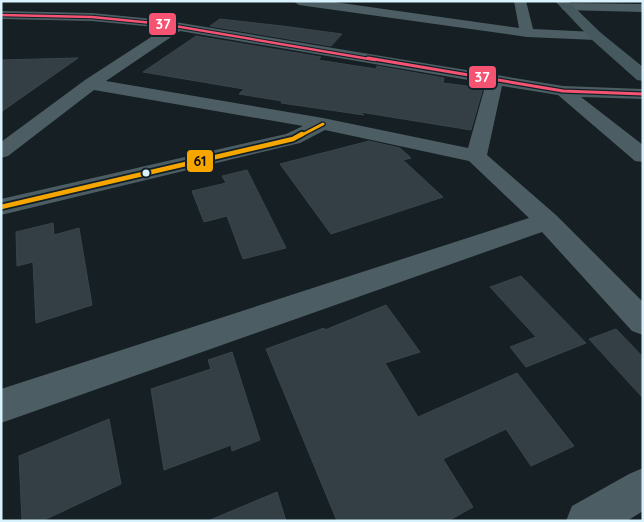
<svg xmlns="http://www.w3.org/2000/svg" width="644" height="522" font-family="Quicksand,sans-serif">
	<style>
		.building { fill: #343f45; stroke: #38464c }
		.lines { fill: none; stroke-linecap: round; stroke-linejoin: round }
		.street { fill: #4c5e63; fill-rule: evenodd }
		.secondary { fill: #46595e; fill-rule: evenodd }
		.bus-1-far1-casing { stroke: #112028; stroke-width: 4.5 }
		.bus-1-casing { stroke: #112028; stroke-width: 5.5 }
		.bus-2-far1-casing { stroke: #112028; stroke-width: 5.5 }
		.bus-2-casing { stroke: #112028; stroke-width: 8 }
		.bus-1-far1 { stroke: #f65372; stroke-width: 2.5 }
		.bus-1 { stroke: #f65372; stroke-width: 3 }
		.bus-2-far1 { stroke: #f7a600; stroke-width: 3 }
		.bus-2 { stroke: #f7a600; stroke-width: 4.5 }
		.bus-dot { fill: #d8f3fe; stroke: #112028; stroke-width: 2 }
		.line-badge { stroke: #112028; stroke-width: 2 }
		.badge-label { font-size: 14px; text-anchor: middle; font-weight: bold; fill: #fff }
		.pale-badge-label { font-size: 14px; text-anchor: middle; font-weight: bold; fill: #111 }
	</style>
	<rect width="100%" height="100%" fill="#161f23"/>
	<g class="building">
		<path d="M220 19 282 26 342 34 331 46 210 26Z"/>
		<path d="M196 36 321 57 318 60 376 69 377 66 444 78 443 83 483 88 471 130 360 112 364 115 281 103 282 101 239 94 244 89 143 72Z"/>
		<path d="M78 58 1 112V60Z"/>
		<path d="M369 141 400 148 411 158 403 160 443 197 331 234 280 164Z"/>
		<path d="M247 170 286 248 243 259 227 216 204 222 192 191 226 183 222 176Z"/>
		<path d="M53 223 54 235 79 228 92 305 36 323 33 262 17 266 16 232Z"/>
		<path d="M521 276 586 343 526 367 510 347 536 337 490 287Z"/>
		<path d="M386 305 420 352 385 363 418 417 517 373 574 446 531 466 506 429 443 459 473 507 448 521H337L266 349 324 328 325 330Z"/>
		<path d="M616 329 643 357V398L589 339Z"/>
		<path d="M232 352 260 440 232 451 231 445 164 470 151 389 211 369 208 360Z"/>
		<path d="M109 419 121 484 42 521H22L19 456Z"/>
		<path d="M277 492 286 521H210V520Z"/>
	</g>
	<g class="lines">
		<g class="street">
			<path d="M293 1H327L519 28 514 1H526L533 29 596 32 601 33 603 36 601 39 596 40 527 37 299 5Z"/>
			<path d="M567 3 643 4V12L563 10 561 7Z"/>
			<path d="M1 11 92 13 163 20 563 86 643 89V99L581 97 643 145V162L635 161 558 95 502 86 487 155 556 215 643 302V335L632 331 542 232 1 423V389L529 218 469 161 325 130 300 143 1 215V199L286 134 303 126 94 90 8 156 1 158V142L85 80 165 28 92 21 1 19ZM180 31 486 83 468 148 323 118 106 81Z"/>
			<path d="M643 468V511L627 521H566L572 506 629 474Z"/>
		</g>
		<path class="secondary" d="M555 1H568L601 33 643 67V81L637 80 591 39Z"/>
		<g class="bus-1-far1-casing">
			<path id="bus-1-far1" d="M1 15 92 17 163 24 375 60"/>
		</g>
		<g class="bus-1-casing">
			<path id="bus-1" d="M368 58 563 91 643 94"/>
		</g>
		<g class="bus-2-far1-casing">
			<path id="bus-2-far1" d="M300 136 323 124"/>
		</g>
		<g class="bus-2-casing">
			<path id="bus-2" d="M1 207 293 139 302 134"/>
		</g>
		<use href="#bus-1-far1" class="bus-1-far1"/>
		<use href="#bus-1" class="bus-1"/>
		<use href="#bus-2-far1" class="bus-2-far1"/>
		<use href="#bus-2" class="bus-2"/>
	</g>
	<circle class="bus-dot" cx="146" cy="173" r="4.5"/>
	<g class="line-badge">
		<rect x="148" y="12" width="29" height="24" rx="5" fill="#f65372"/>
		<rect x="468" y="65" width="29" height="24" rx="5" fill="#f65372"/>
		<rect x="186" y="149" width="28" height="24" rx="5" fill="#f7a600"/>
	</g>
	<g class="badge-label">
		<text x="163" y="29">37</text>
		<text x="482" y="82">37</text>
	</g>
	<g class="pale-badge-label">
		<text x="200" y="166">61</text>
	</g>
	<rect width="644" height="522" fill="none" stroke="#d8f3fe" stroke-width="5"/>
</svg>
